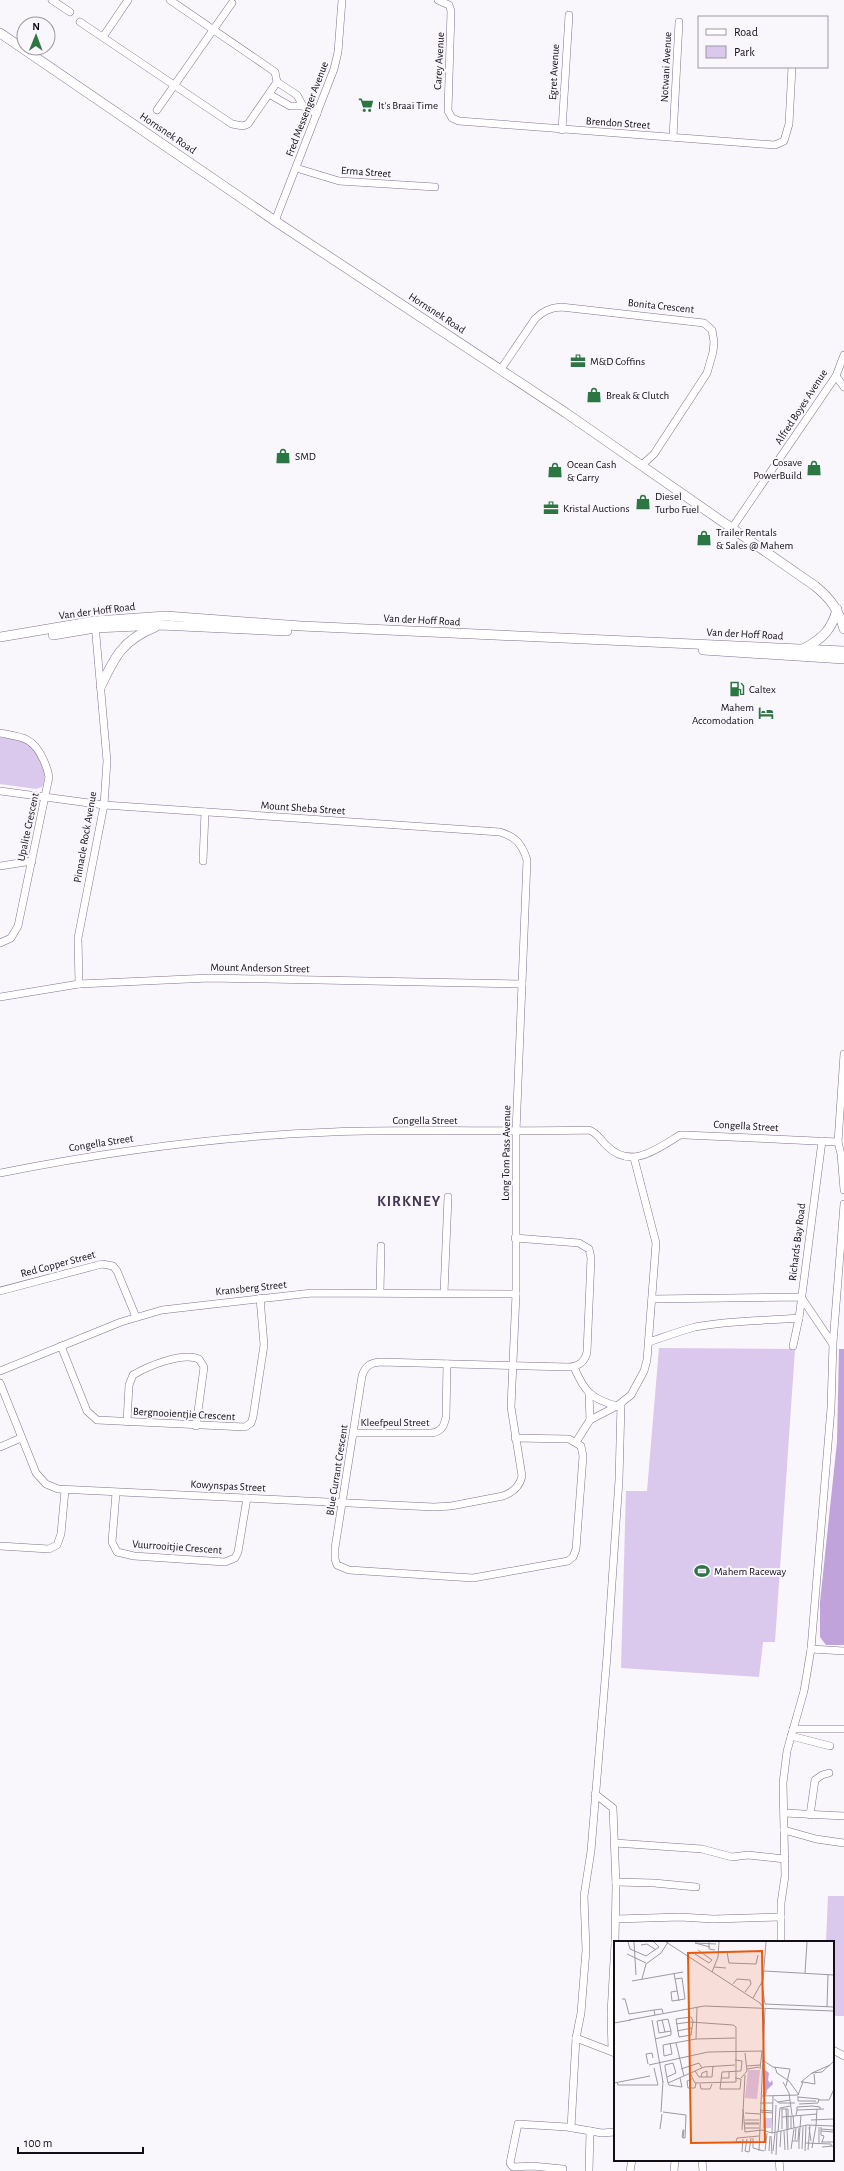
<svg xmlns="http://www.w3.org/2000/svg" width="844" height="2171" font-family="'Alegreya Sans',sans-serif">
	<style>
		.green { fill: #dbc8ed }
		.forest { fill: #c1a3dc }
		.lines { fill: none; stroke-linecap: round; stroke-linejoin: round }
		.street-casing { stroke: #81718f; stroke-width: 8 }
		.secondary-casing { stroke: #81718f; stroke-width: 10 }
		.street { stroke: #fff; stroke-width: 7 }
		.secondary { stroke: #fff; stroke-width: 9 }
		.labels { text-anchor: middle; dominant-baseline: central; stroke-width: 4; stroke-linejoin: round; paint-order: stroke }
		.street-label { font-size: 11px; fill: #130d18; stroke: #f9f6fc }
		.poi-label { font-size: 11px; fill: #130d18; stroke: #f9f6fc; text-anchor: start }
		.district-label { font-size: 15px; font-weight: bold; letter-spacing: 1px; fill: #453751; stroke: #f9f6fc }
		.inset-road { fill: none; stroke: #9d99a1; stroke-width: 1 }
		.view { fill: #e8590c; fill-opacity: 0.15; stroke: #e8590c; stroke-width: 2 }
		.inset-edge { fill: none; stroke: #130d18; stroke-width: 2 }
	</style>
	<rect width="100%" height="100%" fill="#f9f6fc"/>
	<g class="green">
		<path d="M0 735C8 737 17 738 25 741 40 748 50 773 42 787L36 789 0 784Z"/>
		<path d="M659 1348 795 1349 775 1642H763L759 1677 621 1668 626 1491H647Z"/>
		<path d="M828 1896H844V2016H833V1942H826Z"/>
	</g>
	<path class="forest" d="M839 1349H844V1645H826L820 1637V1602L837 1442Z"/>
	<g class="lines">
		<g class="street-casing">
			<g id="street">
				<path d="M52 0 70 12"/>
				<path d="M438 0 449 5 451 11 448 111 452 118 459 121 775 145 784 141 789 124 792 67"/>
				<path d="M80 22 232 124 243 126 248 124 277 82 275 72 170 0"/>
				<path d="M103 37 128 0"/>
				<path d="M277 82 297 95 303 106"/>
				<path d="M269 94 290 106H303L317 114"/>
				<path d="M157 110 232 3"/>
				<path d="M562 130 569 15"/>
				<path d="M673 137 679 22"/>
				<path d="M296 168 339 181 435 187"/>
				<path d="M275 221 334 69 338 52 342 0"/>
				<path d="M501 369 535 319C543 311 550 308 561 307L704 323 712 330 714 342 713 352 707 373 654 454 642 465"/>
				<path d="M836 376 844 387"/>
				<path d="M732 528 836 376 844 355"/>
				<path d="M0 733C22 737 33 737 43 759 46 765 48 770 49 777L18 926 11 938 0 943"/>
				<path d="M0 791 104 805 500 832C516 837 522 844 527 860L516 1132V1294L511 1407 522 1476C520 1486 514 1492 503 1496L451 1506 434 1507 58 1489 46 1484 36 1473 0 1383"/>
				<path d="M203 861 205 812"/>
				<path d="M0 866 32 861"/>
				<path d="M79 984 78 938 104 805 107 761 95 624"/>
				<path d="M0 997 79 984 210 978 522 984"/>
				<path d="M844 1054 838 1142 841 1154 844 1190"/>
				<path d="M0 1173C110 1151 220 1136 332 1132 417 1129 503 1132 589 1130 598 1133 600 1140 607 1146 631 1170 657 1149 680 1135H685L838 1142"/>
				<path d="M515 1238 579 1243 589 1249 591 1258 587 1352C585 1362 579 1366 569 1367L380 1362C370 1363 365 1366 362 1376L335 1548V1559L337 1565 349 1570 473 1578 568 1561 573 1557 576 1549 583 1456 581 1446 569 1439 515 1438"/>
				<path d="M0 1291 102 1264 113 1266 117 1271 136 1317"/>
				<path d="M380 1292 381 1246"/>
				<path d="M444 1293 448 1197"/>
				<path d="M652 1299 801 1297 832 1343"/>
				<path d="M649 1342C664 1337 680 1331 695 1327 729 1320 765 1321 799 1318"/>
				<path d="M61 1346 87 1411 97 1420 245 1427 251 1423 253 1417 264 1345 260 1298"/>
				<path d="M793 1346 799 1318 822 1141"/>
				<path d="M574 1367C584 1391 591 1399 617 1406"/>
				<path d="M0 1371 121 1322 162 1310 312 1293 516 1294"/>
				<path d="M589 1394 590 1420"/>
				<path d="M127 1422 129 1385 133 1375C148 1366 182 1352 199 1359L204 1367 196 1426"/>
				<path d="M354 1433H432C442 1431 444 1426 446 1417L447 1364"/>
				<path d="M576 1442 590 1420 617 1406 631 1395 644 1371 647 1360 656 1243 634 1158"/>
				<path d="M0 1447 21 1438"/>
				<path d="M116 1493 112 1542 117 1552 134 1556 225 1562 235 1558 238 1552 247 1498"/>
				<path d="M0 1546 49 1549 57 1545 61 1534 65 1490"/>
				<path d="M811 1649 844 1651"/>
				<path d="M793 1729H844"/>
				<path d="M791 1736 830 1746"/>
				<path d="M595 1794 613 1808 616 1885 615 1942"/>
				<path d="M784 1813 844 1816"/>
				<path d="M810 1815 815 1780 822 1775 829 1773"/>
				<path d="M784 1830 816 1839 844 1843"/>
				<path d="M615 1843 702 1849 732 1857 748 1855 785 1859"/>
				<path d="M616 1882 654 1883 696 1887"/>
				<path d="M616 1919 680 1917 713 1919 781 1917"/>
				<path d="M781 1942V1903L785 1876 783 1783 787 1751 804 1691 811 1649 831 1408 833 1343 844 1204"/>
				<path d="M615 1943 611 2013 612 2051 615 2053"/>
				<path d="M576 2038 581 2013 586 1950 584 1896 591 1851 607 1656 619 1480 621 1404"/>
				<path d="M833 2050 844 2056"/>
				<path d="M571 2128 576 2038 615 2053"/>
				<path d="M702 2160 703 2171"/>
				<path d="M779 2160 780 2171"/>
				<path d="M563 2169 532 2166 513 2167 510 2163 518 2124 567 2127 602 2133 615 2132"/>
				<path d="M589 2171 590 2131"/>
				<path d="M630 2171 632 2160"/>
				<path d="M674 2171 675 2160"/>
			</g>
		</g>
		<g class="secondary-casing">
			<g id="secondary">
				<path d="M0 33 275 221 566 413 815 586C830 598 839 610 844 629"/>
				<path d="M53 635 95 628 160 625 287 631"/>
				<path d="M0 637 95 621 166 616 301 626 844 651"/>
				<path d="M803 649C822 639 832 630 837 609"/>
				<path d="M703 650 844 659"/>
				<path d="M101 686C115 656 123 640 155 627"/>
			</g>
		</g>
		<use href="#street" class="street"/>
		<use href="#secondary" class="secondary"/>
	</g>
	<defs>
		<g id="supermarket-bare" transform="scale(1.2)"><path d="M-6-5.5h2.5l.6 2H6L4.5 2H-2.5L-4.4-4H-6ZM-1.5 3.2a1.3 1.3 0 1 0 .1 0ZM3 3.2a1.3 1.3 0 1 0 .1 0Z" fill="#2c7644" stroke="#f9f6fc" stroke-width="2.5" paint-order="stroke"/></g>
		<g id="office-bare" transform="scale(1.2)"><path d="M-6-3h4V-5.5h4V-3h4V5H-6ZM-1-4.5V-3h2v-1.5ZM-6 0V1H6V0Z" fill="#2c7644" stroke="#f9f6fc" stroke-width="2.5" paint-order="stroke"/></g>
		<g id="shop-bare" transform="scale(1.2)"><path d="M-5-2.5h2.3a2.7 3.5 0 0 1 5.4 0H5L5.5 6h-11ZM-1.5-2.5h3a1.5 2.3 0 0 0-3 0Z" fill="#2c7644" stroke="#f9f6fc" stroke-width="2.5" paint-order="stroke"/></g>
		<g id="fuel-bare" transform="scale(1.2)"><path d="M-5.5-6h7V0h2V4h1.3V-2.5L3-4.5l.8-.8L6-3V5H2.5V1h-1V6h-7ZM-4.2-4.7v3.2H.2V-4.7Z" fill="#2c7644" stroke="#f9f6fc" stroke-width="2.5" paint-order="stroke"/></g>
		<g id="hotel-bare" transform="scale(1.2)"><path d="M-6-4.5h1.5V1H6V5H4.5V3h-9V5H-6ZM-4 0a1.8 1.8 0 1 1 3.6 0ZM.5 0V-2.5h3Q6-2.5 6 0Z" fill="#2c7644" stroke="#f9f6fc" stroke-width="2.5" paint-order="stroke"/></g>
		<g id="stadium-bare" transform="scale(1.2)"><path d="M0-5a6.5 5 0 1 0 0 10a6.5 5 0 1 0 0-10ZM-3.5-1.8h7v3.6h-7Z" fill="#2c7644" stroke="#f9f6fc" stroke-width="2.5" paint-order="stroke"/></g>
	</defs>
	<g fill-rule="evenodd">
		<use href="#supermarket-bare" x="366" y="105"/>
		<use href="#office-bare" x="578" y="361"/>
		<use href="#shop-bare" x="594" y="395"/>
		<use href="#shop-bare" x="283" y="456"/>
		<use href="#shop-bare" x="814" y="468"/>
		<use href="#shop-bare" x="555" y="470"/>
		<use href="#shop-bare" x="643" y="502"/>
		<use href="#office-bare" x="551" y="508"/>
		<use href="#shop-bare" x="704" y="538"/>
		<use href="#fuel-bare" x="737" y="689"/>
		<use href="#hotel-bare" x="766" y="713"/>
		<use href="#stadium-bare" x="702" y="1571"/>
	</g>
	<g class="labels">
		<g class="street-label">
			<text transform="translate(439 61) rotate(-87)">Carey Avenue</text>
			<text transform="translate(666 67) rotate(-87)">Notwani Avenue</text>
			<text transform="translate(554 72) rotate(-87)">Egret Avenue</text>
			<text transform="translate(307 109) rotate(-69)">Fred Messenger Avenue</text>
			<text transform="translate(618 123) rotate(4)">Brendon Street</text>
			<text transform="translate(168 133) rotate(34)">Hornsnek Road</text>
			<text transform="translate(366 172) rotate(4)">Erma Street</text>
			<text transform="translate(661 306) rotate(6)">Bonita Crescent</text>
			<text transform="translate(437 313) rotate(33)">Hornsnek Road</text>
			<text transform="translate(801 407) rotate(-57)">Alfred Boyes Avenue</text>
			<text transform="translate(97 611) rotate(-7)">Van der Hoff Road</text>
			<text transform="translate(422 620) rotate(3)">Van der Hoff Road</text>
			<text transform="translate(745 634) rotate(3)">Van der Hoff Road</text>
			<text transform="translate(303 808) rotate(4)">Mount Sheba Street</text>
			<text transform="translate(28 827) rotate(-78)">Upalite Crescent</text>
			<text transform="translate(85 837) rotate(-80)">Pinnacle Rock Avenue</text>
			<text transform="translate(260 968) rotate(1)">Mount Anderson Street</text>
			<text x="425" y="1120">Congella Street</text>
			<text transform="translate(746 1126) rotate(3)">Congella Street</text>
			<text transform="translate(101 1143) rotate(-9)">Congella Street</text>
			<text transform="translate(506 1153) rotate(-89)">Long Tom Pass Avenue</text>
			<text transform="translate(797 1242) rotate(-83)">Richards Bay Road</text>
			<text transform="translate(58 1264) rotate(-15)">Red Copper Street</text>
			<text transform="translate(251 1288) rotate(-6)">Kransberg Street</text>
			<text transform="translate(184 1414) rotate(3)">Bergnooientjie Crescent</text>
			<text x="395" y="1422">Kleefpeul Street</text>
			<text transform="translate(337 1470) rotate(-81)">Blue Currant Crescent</text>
			<text transform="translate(228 1486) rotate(3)">Kowynspas Street</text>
			<text transform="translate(177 1547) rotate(4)">Vuurrooitjie Crescent</text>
		</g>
		<g class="poi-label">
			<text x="378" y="105">It's Braai Time</text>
			<text x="590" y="361">M&amp;D Coffins</text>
			<text x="606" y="395">Break &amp; Clutch</text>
			<text x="295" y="456">SMD</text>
			<text x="802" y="462" text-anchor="end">Cosave<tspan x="802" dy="13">PowerBuild</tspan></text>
			<text x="567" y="464">Ocean Cash<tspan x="567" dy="13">&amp; Carry</tspan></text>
			<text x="655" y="496">Diesel<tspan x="655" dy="13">Turbo Fuel</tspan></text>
			<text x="563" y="508">Kristal Auctions</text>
			<text x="716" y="532">Trailer Rentals<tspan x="716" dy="13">&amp; Sales @ Mahem</tspan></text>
			<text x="749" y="689">Caltex</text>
			<text x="754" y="707" text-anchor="end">Mahem<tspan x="754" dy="13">Accomodation</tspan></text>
			<text x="714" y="1571">Mahem Raceway</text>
		</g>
		<g class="district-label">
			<text x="409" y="1201">KIRKNEY</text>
		</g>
	</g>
	<g transform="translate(614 1941)">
		<rect width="220" height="220" fill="#f9f6fc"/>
		<path d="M134 129H146L143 158 131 157ZM150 177H158L157 187H149Z" fill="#dbc8ed"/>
		<path d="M151 129 155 132 154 139 156 142 158 139 159 143 153 149 152 154 149 155Z" fill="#c1a3dc"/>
		<path class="inset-road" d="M14 1 16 8 32 15 45 6 40 1M20 1 22 34M52 1 146 62 150 68M95 1V8L101 9M81 2 102 3M81 2 96 6M27 4 33 3 42 9M104 11H113L115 22 142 23 144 14M13 13 32 22M81 13 95 22 98 19 84 9M100 26 112 27M150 30 220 34M98 31 104 16 105 1M60 32 65 60M191 32 193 1M28 38 32 23 47 12 54 1M61 38 68 37 71 58 58 60 57 51 63 50M18 40 69 31M119 43 123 38 136 39 137 43 131 51M148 43 151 63 220 66M139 57 149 39 152 1M8 58H11L15 73 40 69 41 74M213 66 214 33M40 69 48 68 49 72M77 76 79 80 77 94 65 96 62 78ZM15 79 90 65 220 70M38 79 49 141M48 79 51 91M0 82 17 79M62 83 76 81 119 84 122 86V141L81 142 76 132M63 90 78 87M41 98 57 94V90L54 78 43 80 45 92 57 90M82 98 83 66M56 102 58 113 50 115 49 104 82 98 121 97M62 102 70 135M121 119 128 120 127 130 108 131 106 148H126L127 138 121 137M150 120 159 126 176 128 172 145M34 123 32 113 38 112 39 117M35 124 94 111 149 110M133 125 146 124M161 126 163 132 175 140 185 154M67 128 85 122 88 127M133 128 145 126M146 128 148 110M81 130 85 136H98L99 125M198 132 216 124M53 136 62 132 59 122 51 124V126L54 142 55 144 68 146 66 137M87 136 88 132 93 130V136M107 137H115V131M127 137 133 130 131 112M78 138 73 140 74 147H81L82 142M3 141 4 144H44L40 127M169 141 175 152 178 174M189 141 201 143 200 133M0 142 36 135M54 142 90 126 121 124M86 143 87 148H96L98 143M148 155 184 154 189 141H187L198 132 208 131 220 120M184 155V160H202M184 156 205 158 204 162 185 163M160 158 165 162H181M205 159H215L220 148M164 161 176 159M146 162H159M129 168 131 191 148 189 158 192 193 184 220 185M168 168H174V189M172 168 173 189M146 169 158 170M183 169V166L198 165 206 166V168M47 171 49 140M49 171 72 174 71 197H69M146 171 159 172M131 172 146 173M179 174 180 187M182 174 183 169 210 168M177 175V188M168 176 203 173M131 179H145M197 179 220 178M131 182H145M131 183H145M202 185 203 168M195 186 197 200M205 186V202M207 186V194L210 195 208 201M131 187H145M46 188 48 173M168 188V167M207 188 220 189M69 189H70L69 197 68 196ZM128 189 131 134M173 189 174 209M170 190 171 209M207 190 220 191M161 191 162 164M164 191 166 167 176 165M158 192 159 155M157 195 158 213M139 197V207L150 210M133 198 131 210 135 211 137 197M181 199 182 187M184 199 185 187M178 200H185V208M185 200 187 174M127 201H122L123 197 145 195M207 201H220M191 202 217 203V205M166 206 167 190M208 206 220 205M198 207 202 185M177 208 180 188M188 208 189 186M194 209 196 184M145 210 151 68M151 210 153 192M155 210 156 195M159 210 161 192M191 210 192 184M128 211 129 198M162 214 163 191"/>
		<path class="view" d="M148 10 151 201 77 202 74 12Z"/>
		<rect width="220" height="220" class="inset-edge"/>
	</g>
	<rect x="698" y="16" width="130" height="52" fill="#f9f6fc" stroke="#9d99a1"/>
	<rect x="706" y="29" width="20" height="6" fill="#ffffff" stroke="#9d99a1"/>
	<text x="734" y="36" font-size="12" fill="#130d18">Road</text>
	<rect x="706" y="46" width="20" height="12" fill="#dbc8ed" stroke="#9d99a1"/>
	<text x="734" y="56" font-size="12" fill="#130d18">Park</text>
	<g transform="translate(36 36) rotate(1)"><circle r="19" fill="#f9f6fc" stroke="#9d99a1"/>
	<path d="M0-3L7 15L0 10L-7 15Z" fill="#2c7644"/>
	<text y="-6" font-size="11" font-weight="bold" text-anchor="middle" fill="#130d18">N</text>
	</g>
	<path d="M18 2147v6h125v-6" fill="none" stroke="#130d18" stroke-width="2"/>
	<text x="24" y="2147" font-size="12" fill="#130d18" stroke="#f9f6fc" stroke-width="3" paint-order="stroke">100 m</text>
</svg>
